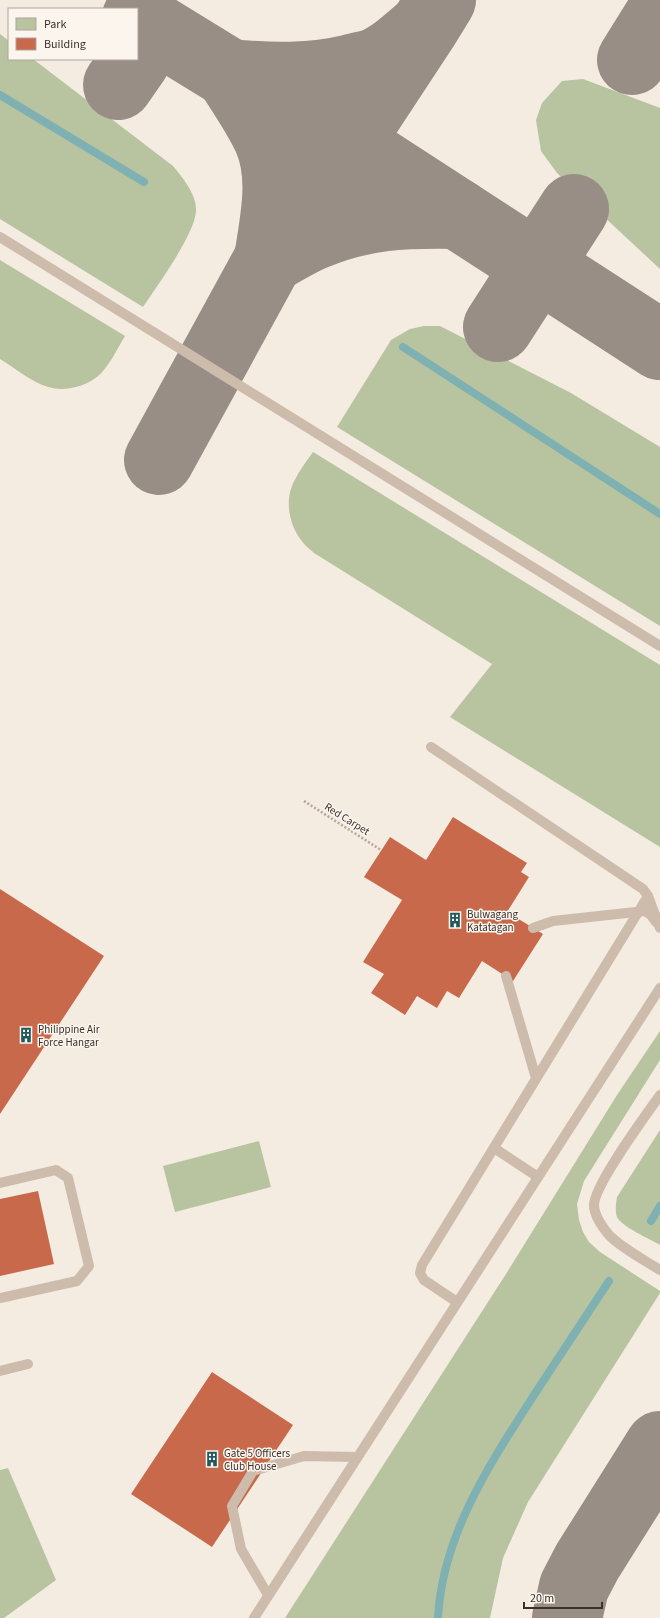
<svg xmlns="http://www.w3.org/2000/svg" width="660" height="1618" font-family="'Source Sans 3',sans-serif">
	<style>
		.green { fill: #b8c4a0 }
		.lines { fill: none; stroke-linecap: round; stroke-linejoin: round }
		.stream { stroke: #7fb0b2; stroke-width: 8 }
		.taxiway { stroke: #988e86; stroke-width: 70 }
		.building { fill: #c8694b }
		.path { stroke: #b9a596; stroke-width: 2.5; stroke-dasharray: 2 2; stroke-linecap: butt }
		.service { stroke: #cdbbac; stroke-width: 10 }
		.labels { text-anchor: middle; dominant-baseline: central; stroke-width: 3; stroke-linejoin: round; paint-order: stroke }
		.street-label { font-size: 11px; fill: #3b302b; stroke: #fbf5ee }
		.poi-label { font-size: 11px; fill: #3b302b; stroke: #fbf5ee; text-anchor: start }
	</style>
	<rect width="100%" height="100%" fill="#f4ebe1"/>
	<g class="green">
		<path d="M0 34 9 41V59H33L173 166C183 178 197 195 196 211 195 234 157 286 143 307L0 219Z"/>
		<path d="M583 79 660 108V269L557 173 541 151 536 120 542 103 562 81Z"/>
		<path d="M0 260 125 336C117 349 109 367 97 377 84 387 64 392 48 387 31 382 15 368 0 359Z"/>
		<path d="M424 326H440L571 393 660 447V626L337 427 391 340 410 329Z"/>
		<path d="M313 452 660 665V847L450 717 492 664 314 553C310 549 304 545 301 540 290 526 285 503 292 486 297 474 305 463 313 452Z"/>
		<path d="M660 1031V1060L584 1181 577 1204 579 1220 583 1232 589 1242 600 1252 660 1291V1293L528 1502 503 1558 490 1618H285L506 1274 617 1095Z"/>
		<path d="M660 1130V1245C650 1239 622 1227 617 1217 615 1211 616 1203 617 1197Z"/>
		<path d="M259 1141 271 1187 175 1212 163 1166Z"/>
		<path d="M8 1468 56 1580 4 1618H0V1470Z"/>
	</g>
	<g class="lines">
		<g class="stream">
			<path d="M0 95 144 182"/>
			<path d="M403 347 660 514"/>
			<path d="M651 1221 660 1206"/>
			<path d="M438 1618C442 1535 491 1462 534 1395 559 1357 584 1319 609 1281"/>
		</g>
		<g class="taxiway">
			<path d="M137 17 230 74 348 143 660 345"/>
			<path d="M632 60 660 15"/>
			<path d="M230 74C271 78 311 79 352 69 358 67 366 66 373 64 392 56 407 42 422 29"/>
			<path d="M230 74C243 95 258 116 268 138 285 176 275 220 269 259"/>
			<path d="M118 85 136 59"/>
			<path d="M269 259C284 251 299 241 314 235 365 214 404 213 458 214"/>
			<path d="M498 327 574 209"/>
			<path d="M159 460 269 259 348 143 425 26 441 0"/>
			<path d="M567 1618 574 1587 587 1562 660 1446"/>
		</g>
	</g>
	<g class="building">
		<path d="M453 817 527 863 521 872 529 877 507 912 543 934 513 981 482 961 459 998 447 991 437 1008 417 996 405 1015 371 993 384 974 363 962 402 900 364 877 390 837 426 860Z"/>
		<path d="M0 889 104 956 0 1114Z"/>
		<path d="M38 1191 54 1264 0 1276V1199Z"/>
		<path d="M212 1372 293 1425 212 1547 131 1494Z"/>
	</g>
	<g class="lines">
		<path class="path" d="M304 801 381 850"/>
		<g class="service">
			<path d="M0 237 660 646"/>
			<path d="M431 747 643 889 648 896 660 928"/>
			<path d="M533 928 553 921 645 911 651 915 656 922"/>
			<path d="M506 976 536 1078"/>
			<path d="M660 1095C646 1115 594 1185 594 1205 594 1215 603 1228 609 1235 620 1247 646 1261 660 1270"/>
			<path d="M494 1148 538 1177"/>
			<path d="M0 1183 56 1170 68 1178 89 1266 77 1281 0 1298"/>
			<path d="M457 1302 424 1280 420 1273 422 1265 648 896"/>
			<path d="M0 1371 28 1364"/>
			<path d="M268 1595 241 1549 232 1506 253 1471 304 1456 356 1457"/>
			<path d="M254 1618 660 988"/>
		</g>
	</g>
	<defs>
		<g id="building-bare" transform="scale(1.2)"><path d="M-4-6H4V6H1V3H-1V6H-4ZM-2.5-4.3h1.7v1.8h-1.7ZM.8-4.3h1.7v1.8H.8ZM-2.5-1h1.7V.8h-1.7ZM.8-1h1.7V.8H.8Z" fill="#1f5a5e" stroke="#fbf5ee" stroke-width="2.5" paint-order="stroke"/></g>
	</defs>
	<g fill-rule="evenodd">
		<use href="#building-bare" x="455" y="920"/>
		<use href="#building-bare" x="26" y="1035"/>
		<use href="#building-bare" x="212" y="1459"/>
	</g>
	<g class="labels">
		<g class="street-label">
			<text transform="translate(347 819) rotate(32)">Red Carpet</text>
		</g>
		<g class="poi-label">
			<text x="467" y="914">Bulwagang<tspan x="467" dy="13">Katatagan</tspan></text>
			<text x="38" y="1029">Philippine Air<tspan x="38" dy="13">Force Hangar</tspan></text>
			<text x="224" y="1453">Gate 5 Officers<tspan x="224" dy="13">Club House</tspan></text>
		</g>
	</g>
	<rect x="8" y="8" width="130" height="52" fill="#fbf5ee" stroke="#aea6a0"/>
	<rect x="16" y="18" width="20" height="12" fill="#b8c4a0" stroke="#aea6a0"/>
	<text x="44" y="28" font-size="12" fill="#3b302b">Park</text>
	<rect x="16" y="38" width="20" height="12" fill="#c8694b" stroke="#aea6a0"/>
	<text x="44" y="48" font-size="12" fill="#3b302b">Building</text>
	<path d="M524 1602v6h78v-6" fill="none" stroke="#3b302b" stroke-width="2"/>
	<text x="530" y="1602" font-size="12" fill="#3b302b" stroke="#fbf5ee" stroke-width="3" paint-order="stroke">20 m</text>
</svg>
